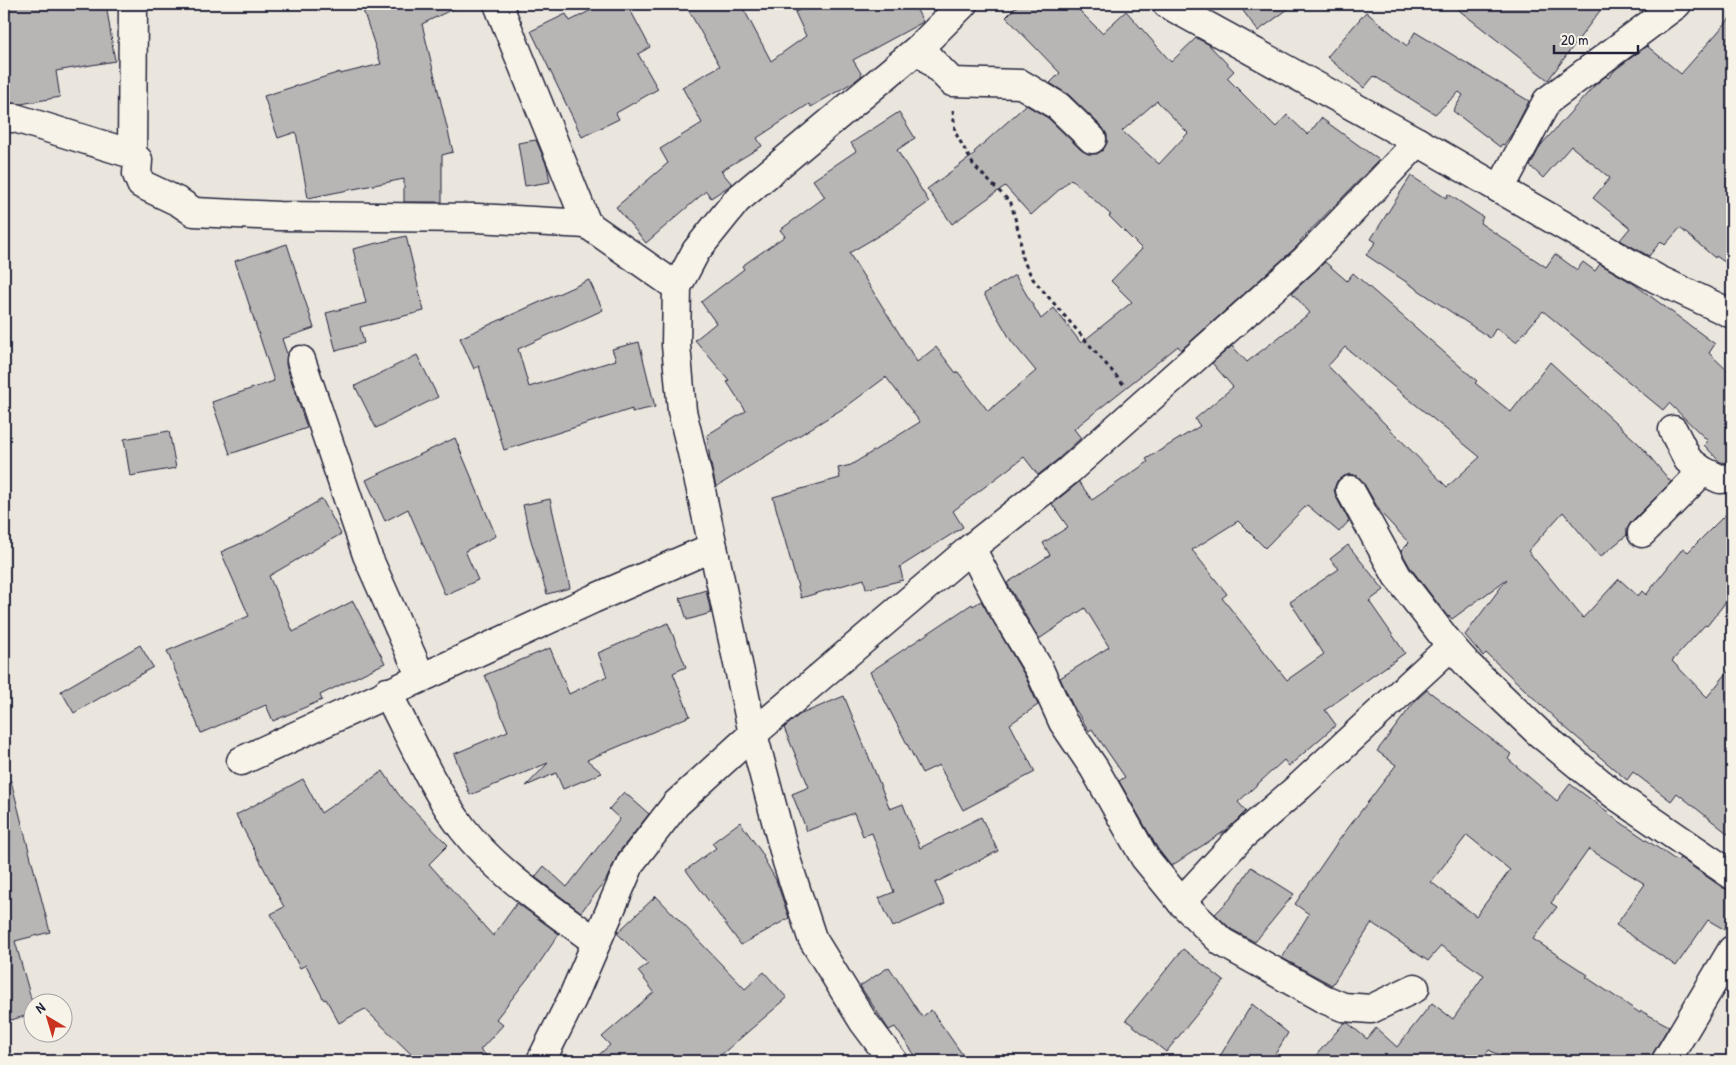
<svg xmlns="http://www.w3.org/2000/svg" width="1736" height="1065" font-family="'Patrick Hand',sans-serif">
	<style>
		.building { fill: #b8b6b5; stroke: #22223b; fill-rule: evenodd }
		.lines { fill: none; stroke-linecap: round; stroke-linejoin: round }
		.minor-casing { stroke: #22223b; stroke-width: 31 }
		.major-casing { stroke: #22223b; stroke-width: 31 }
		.path { stroke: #22223b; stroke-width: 3; stroke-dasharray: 4 4; stroke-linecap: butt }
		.minor { stroke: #f7f3e8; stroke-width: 28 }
		.major { stroke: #f7f3e8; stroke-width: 28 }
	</style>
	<rect width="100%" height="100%" fill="#eae6de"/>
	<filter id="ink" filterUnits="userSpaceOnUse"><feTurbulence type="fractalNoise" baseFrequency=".02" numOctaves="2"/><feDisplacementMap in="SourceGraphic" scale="10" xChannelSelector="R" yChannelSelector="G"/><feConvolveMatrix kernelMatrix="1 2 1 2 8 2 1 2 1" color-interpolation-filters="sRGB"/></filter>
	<g filter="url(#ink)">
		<g class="building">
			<path d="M4 4H106L115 61 56 71 60 97 21 104 4 102Z"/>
			<path d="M361 4H463L422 24 453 152 442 155V202H404V179L308 198 296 132 278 138 264 96 340 72V74L381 64Z"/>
			<path d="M603 4H627L650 47 638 54 658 89 616 113 619 119 582 137 531 31 566 14 570 21Z"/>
			<path d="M685 4H741L771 61 806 36 795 12 813 4H914L923 22 853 60 862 75 855 81 811 107 809 104 757 138 762 146 721 171 732 184 711 198 706 191 646 243 616 207 668 163 660 149 702 123 682 87 720 66Z"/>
			<path d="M1019 4H1073L1102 33 1126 11 1171 62 1196 38 1208 44 1234 71 1227 78 1276 127 1287 115 1308 135 1321 118 1379 160 1300 241 1301 242 1294 249 1181 350 1178 346 1074 429 1081 438 1057 460 1038 475 1024 457 953 511 963 527 900 567 903 580 866 589 864 579 801 598 773 497 840 478 838 468 851 465 920 422 886 377 847 406 716 487 710 460 707 435 746 411 727 382 729 380 695 340 716 323 701 302 744 269 742 266 785 236 780 230 825 197 813 180 856 151 851 143 899 112 915 138 897 150 929 202 895 226 849 253 917 362 936 347 956 373 958 372 988 411 1036 371 1012 342 984 294 1015 275 1041 319 1054 308 1081 343 1132 302 1111 281 1142 249 1109 216 1111 215 1071 179 1031 215 1005 186 952 224 927 189 975 154 974 152 1026 105 1048 118 1081 150 1088 154H1097L1103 150 1107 143V135L1103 128 1069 95 1050 83 1060 73 1006 17ZM1157 101 1188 133 1159 164 1122 131Z"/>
			<path d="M1238 4H1295L1258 31Z"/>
			<path d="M1451 4H1605L1548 80Z"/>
			<path d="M1366 12 1407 46 1415 32 1529 101 1513 132 1504 145 1502 144 1500 147 1453 111 1463 95 1459 92 1435 114 1374 76 1364 88 1327 57Z"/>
			<path d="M1732 16V267L1716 256 1715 258 1680 228 1665 245 1661 241 1649 256 1620 240 1630 228 1593 198 1610 178 1571 146 1543 178 1530 166 1541 145 1595 85 1606 76 1608 78 1616 69 1647 46 1681 74Z"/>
			<path d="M536 140 547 166 550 182 525 186 518 143Z"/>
			<path d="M1411 176 1446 198 1448 194 1483 217 1480 223 1546 267 1555 254 1577 270 1583 262 1595 271 1600 264 1634 284 1715 344 1709 353 1732 375V463L1720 462 1704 445 1708 441 1669 403 1663 410 1543 311 1516 342 1496 328 1490 338 1366 255 1376 242 1371 239Z"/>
			<path d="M406 236 424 311 360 327 364 343 336 351 326 313 366 303 353 249Z"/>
			<path d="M287 244 314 328 282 339 287 354 286 365 307 428 230 454 212 402 274 381 235 261Z"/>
			<path d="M1325 262 1347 281 1353 273 1477 381 1475 383 1511 412 1550 362 1640 445 1671 482 1631 522 1627 529V535L1600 557 1563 512 1528 551 1583 618 1619 579 1638 596 1642 591 1646 595 1683 548 1688 552 1732 508V594L1707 626 1705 625 1672 661 1707 697 1732 667V837L1677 793 1671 801 1633 772 1627 780 1560 723 1486 653 1483 656 1465 635 1507 579 1452 619 1449 616 1448 617 1410 567 1401 551 1409 543 1381 513 1363 482 1358 476 1350 474 1342 477 1337 481 1334 489 1336 497 1349 521 1339 532 1307 505 1265 548 1238 521 1192 550 1227 594 1222 598 1287 680 1324 654 1290 602 1339 569 1330 559 1348 545 1384 590 1369 601 1405 653 1325 710 1336 725 1289 766 1284 760 1238 802 1246 811 1228 829 1171 866 1158 849 1119 781 1125 777 1092 729 1089 731 1072 704 1060 678 1109 647 1085 608 1039 639 1007 583 1050 555 1043 543 1068 527 1052 504 1079 482 1092 500 1148 462 1146 459 1200 426 1195 419 1233 387 1212 363 1232 346 1247 362 1310 313 1292 293ZM1345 347 1480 457 1447 487 1328 366Z"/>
			<path d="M589 280 603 310 518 349 529 387 616 360 612 349 639 342 655 407 632 412V409L504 450 479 366 474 369 460 338Z"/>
			<path d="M417 355 438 397 376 428 355 386Z"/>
			<path d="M169 431 176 468 130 476 124 439Z"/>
			<path d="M455 438 496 536 465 551 478 580 445 595 408 509 385 521 366 480Z"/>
			<path d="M322 499 341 534 269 576 293 632 353 601 385 663 320 695 322 700 273 721 266 705 201 733 167 651 249 616 221 552 264 533Z"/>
			<path d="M550 499 570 588 547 594 530 537 523 505Z"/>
			<path d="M706 590 711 613 687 620 680 598Z"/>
			<path d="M981 601 1025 676 1038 705 1010 724 1035 772 963 810 939 765 922 773 870 672 972 604 973 606Z"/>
			<path d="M668 623 686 667 673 673 690 716 587 760 602 773 563 789 556 773 526 786 548 763 470 795 454 754 508 731 485 675 550 648 569 694 607 676 598 653Z"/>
			<path d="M140 645 153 667 74 713 61 691Z"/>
			<path d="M1427 690 1511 754 1508 759 1557 801 1570 784 1608 812 1607 813 1677 861 1680 858 1723 888 1732 890V934L1708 920 1676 966 1616 925 1645 884 1589 849 1551 903 1557 907 1533 939 1588 975 1586 977 1640 1013 1641 1011 1669 1026 1653 1053 1650 1061H1510L1489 1050 1480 1061H1311L1344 1023H1348L1367 1039 1376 1028 1397 1047 1432 1003 1453 1019 1484 975 1441 946 1428 961 1372 923 1332 985 1282 958 1309 914 1295 904 1339 840 1396 765 1377 751 1416 700ZM1467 835 1510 870 1476 916 1431 882Z"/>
			<path d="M844 696 890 809 903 804 920 848 981 817 998 851 935 883 945 904 893 927 879 898 894 892 872 833 863 836 854 813 807 831 792 794 809 787 784 728 799 715Z"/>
			<path d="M383 771 399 795 448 845 429 864 493 936 517 903 559 934 536 968 496 1019 503 1025 480 1050 493 1061H418L365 1009 339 1023 326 999 324 1000 306 965 300 968 271 914 284 907 236 815 303 779 321 813Z"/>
			<path d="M11 781 50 932 15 941 32 1002V1014L4 1022V782Z"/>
			<path d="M624 792 649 814 619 852 606 880 581 912 535 877 544 866 567 887 620 819 609 809Z"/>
			<path d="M740 822 764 856 763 857 776 880 789 918 741 945 686 870 716 848 712 843Z"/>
			<path d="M1251 867 1294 894 1255 942 1231 929 1215 914 1230 899Z"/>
			<path d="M656 896 745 989 764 972 787 998 714 1061H592L610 1045 602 1037 654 992 638 971 648 964 617 933Z"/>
			<path d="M1183 949 1224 981 1166 1052 1126 1020Z"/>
			<path d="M889 967 922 1017 931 1010 967 1061H919L895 1027 889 1030 860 986Z"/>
			<path d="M1252 1004 1288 1033 1271 1061H1217Z"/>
		</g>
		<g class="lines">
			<g class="minor-casing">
				<g id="minor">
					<path d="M498 4 587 224 677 287"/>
					<path d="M1167 4 1418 142 1657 279 1732 314"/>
					<path d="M919 48 952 82 1021 84 1058 106 1092 139"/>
					<path d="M4 118H15L132 154 138 160 137 174 141 184 179 202 194 212 279 216 477 218 587 224"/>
					<path d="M132 154 133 4"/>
					<path d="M1500 189 1547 101 1677 4"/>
					<path d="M301 360 367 555 421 677"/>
					<path d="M1673 430 1688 460 1703 471 1720 479 1732 478"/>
					<path d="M1350 490 1397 576 1451 646 1469 666 1538 732 1615 795 1732 875"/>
					<path d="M1642 533 1703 471"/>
					<path d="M387 692C411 738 432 788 463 829 498 874 551 908 596 942"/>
					<path d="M241 761 593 599 713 547"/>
					<path d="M1181 902 1241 837 1300 786 1451 646"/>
					<path d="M1415 988 1371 1009 1343 1007 1324 999 1222 942 1181 902 1145 858 1094 768 1063 722 1039 669 1002 607 971 548 1067 472 1305 260 1418 142"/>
					<path d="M541 1061 572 999 631 862 676 804 753 734 971 548"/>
					<path d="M893 1061 863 1021 812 938 787 862 753 734 700 486 682 411 676 345 677 287 696 251 737 200 919 48 963 4"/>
				</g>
			</g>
			<g class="major-casing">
				<path id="major" d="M1666 1061 1732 950"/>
			</g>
			<path class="path" d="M953 110 955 132 974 166 1011 203 1020 237 1022 258 1033 279 1124 385"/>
			<use href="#minor" class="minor"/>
			<use href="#major" class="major"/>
		</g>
	</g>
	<rect width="1736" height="1065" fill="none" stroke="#f7f3e8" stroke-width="20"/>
	<rect x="10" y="10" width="1716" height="1045" fill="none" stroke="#22223b" stroke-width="2" filter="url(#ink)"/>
	<g transform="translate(48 1018) rotate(322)"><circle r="24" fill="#f7f3e8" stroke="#a29fa3"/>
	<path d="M0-4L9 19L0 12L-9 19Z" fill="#c8321e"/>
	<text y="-8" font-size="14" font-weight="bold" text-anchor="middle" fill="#22223b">N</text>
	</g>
	<path d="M1554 45v8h84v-8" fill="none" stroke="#22223b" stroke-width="2.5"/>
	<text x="1561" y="45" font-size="15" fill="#22223b" stroke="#f7f3e8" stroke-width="4" paint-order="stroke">20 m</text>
</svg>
